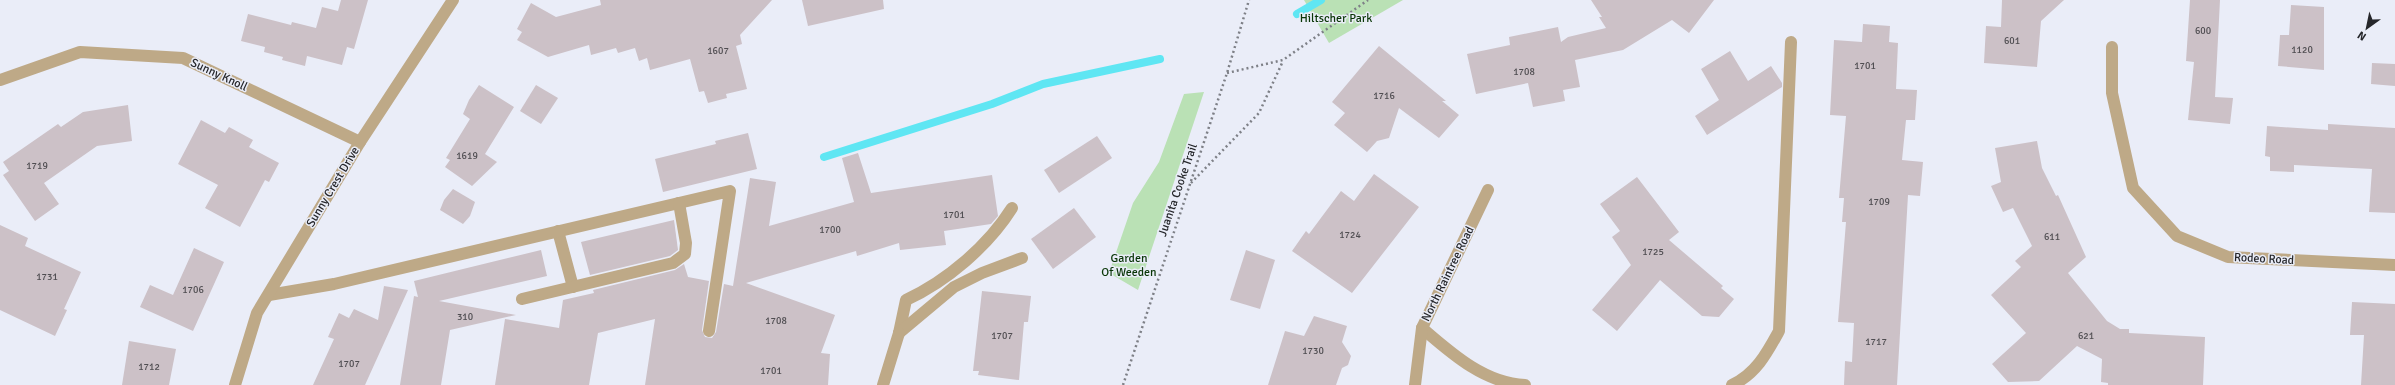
<svg xmlns="http://www.w3.org/2000/svg" width="2395" height="385" font-family="Signika,sans-serif">
	<style>
		.green { fill: #bae1b5 }
		.lines { fill: none; stroke-linecap: round; stroke-linejoin: round }
		.stream { stroke: #5fe6f3; stroke-width: 8 }
		.building { fill: #ccc1c7 }
		.path { stroke: #7e8087; stroke-width: 2.5; stroke-dasharray: 2 3; stroke-linecap: butt }
		.lane { stroke: #bea987; stroke-width: 12 }
		.street { stroke: #bea987; stroke-width: 12 }
		.labels { text-anchor: middle; dominant-baseline: central; stroke-width: 3; stroke-linejoin: round; paint-order: stroke }
		.number-label { font-size: 10px; fill: #4f4d51 }
		.park-label { font-size: 12px; fill: #093606; stroke: #eaedf8 }
		.street-label { font-size: 12px; fill: #25262a; stroke: #eaedf8 }
	</style>
	<rect width="100%" height="100%" fill="#eaedf8"/>
	<g class="green">
		<path d="M1304 0H1403L1329 43Z"/>
		<path d="M1204 92 1138 290 1109 273 1133 203 1159 162 1184 94Z"/>
	</g>
	<g class="lines">
		<g class="stream">
			<path d="M1297 14 1321 0"/>
			<path d="M824 157 992 104 1043 84 1160 59"/>
		</g>
	</g>
	<g class="building">
		<path d="M341 0H368L354 49 347 47 342 65 307 56 305 66 282 60 283 57 264 52 265 47 241 41 248 14 291 25 292 22 316 28 322 7 338 11Z"/>
		<path d="M600 0H772L740 35 742 44 736 46 747 89 726 94 727 98 708 103 704 91 699 92 690 59 650 70 647 58 639 61 635 48 618 53 616 48 591 55 589 45 548 57 517 40 522 32 517 29 531 3 556 17 601 5Z"/>
		<path d="M802 0H883L884 9 808 26Z"/>
		<path d="M1591 0H1714L1689 33 1672 20 1623 50 1575 60 1580 87 1563 90 1565 101 1533 107 1528 83 1476 94 1467 54 1510 45 1509 37 1558 27 1561 42 1568 37 1606 28 1599 17H1602Z"/>
		<path d="M2002 0H2064L2041 21 2037 67 1984 63 1986 26 2001 27Z"/>
		<path d="M2190 0H2220L2215 97 2233 98 2230 124 2188 120 2194 62 2186 61Z"/>
		<path d="M2291 5 2324 7V70L2278 66 2280 35H2289Z"/>
		<path d="M1863 24 1890 26 1889 42 1898 43 1896 89 1917 90 1915 120H1906L1902 160 1923 162 1920 196 1908 195 1897 385H1844L1845 361 1852 362 1854 323 1838 322 1846 222H1842L1844 198H1839L1846 116 1830 115 1834 40 1862 42Z"/>
		<path d="M1379 46 1446 101H1442L1459 115 1439 138 1399 108 1389 138 1377 141 1367 152 1334 125 1345 113 1332 102Z"/>
		<path d="M1730 51 1748 81 1771 66 1782 83V87L1707 135 1695 116 1719 100 1701 69Z"/>
		<path d="M2372 63 2395 64V86L2371 84Z"/>
		<path d="M479 85 514 107 485 154 497 162 472 186 445 167 450 160 446 158 470 119 463 114 469 100Z"/>
		<path d="M536 85 558 98 541 124 520 111Z"/>
		<path d="M128 105 132 141 97 146 44 183 59 204 35 221 3 175 9 171 3 162 58 124 61 127 83 112Z"/>
		<path d="M201 120 225 133 229 127 253 140 249 147 279 163 269 182 265 180 240 227 205 208 218 185 178 164Z"/>
		<path d="M2328 124 2395 128V213L2369 212 2372 169 2294 165V172L2270 171V157L2265 156 2267 126 2328 130Z"/>
		<path d="M748 133 757 169 663 192 655 159 716 144 715 141Z"/>
		<path d="M1097 136 1112 158 1059 193 1044 170Z"/>
		<path d="M2037 141 2042 168 2056 196 2058 195 2086 257 2068 273 2107 321 2120 329H2129V333L2205 337 2203 385H2108V383L2101 382 2102 359 2077 346 2039 381 2008 382 1992 364 2026 333 1991 295 2021 267 2015 261 2032 246 2013 208 2003 212 1991 186 2001 182 1995 148Z"/>
		<path d="M858 153 871 193 992 175 998 216 991 224 944 231 946 245 900 250 899 243 857 256 856 251 746 283 835 315 821 353 830 354 828 385H645L655 319 598 333 589 385H495L505 319 559 328 563 300 594 293 593 290 675 270 684 264 688 277 709 281 702 330 705 337 712 338 716 332 724 284 733 286 750 178 776 182 769 226 854 202 842 158Z"/>
		<path d="M1374 174 1419 207 1352 293 1292 251 1306 231 1309 234 1341 191 1354 201Z"/>
		<path d="M1637 177 1679 232 1669 240 1723 286 1721 288 1734 299 1719 317 1702 316 1660 280 1617 331 1592 310 1631 265 1612 237 1620 231 1600 204Z"/>
		<path d="M453 189 475 202 470 216 463 224 440 210 444 200Z"/>
		<path d="M1074 208 1096 237 1053 269 1031 239Z"/>
		<path d="M674 220 678 250 670 256 590 275 581 242Z"/>
		<path d="M0 225 28 238 25 246 81 272 64 309 67 310 55 336 0 310Z"/>
		<path d="M194 248 224 262 193 331 140 307 150 285 173 295Z"/>
		<path d="M541 250 547 276 439 301 516 315 450 330 441 385H400L414 296 418 297 414 281Z"/>
		<path d="M1246 250 1275 260 1260 309 1230 300Z"/>
		<path d="M384 286 408 290 365 385H313L334 339 328 337 339 313 349 318 354 309 378 320Z"/>
		<path d="M982 291 1031 296 1028 322H1024L1019 380 978 375 979 371H973Z"/>
		<path d="M2352 302 2395 304V385H2361L2364 335H2350Z"/>
		<path d="M1314 316 1347 326 1342 342 1351 356 1348 365 1342 368 1336 385H1268L1285 331 1304 336Z"/>
		<path d="M129 341 176 349 169 385H122Z"/>
	</g>
	<g class="lines">
		<g class="path">
			<path d="M1227 73 1283 60 1368 0"/>
			<path d="M1191 183 1259 113 1283 61"/>
			<path d="M1123 385 1227 73 1249 0"/>
		</g>
		<g class="lane">
			<path d="M558 231 573 287"/>
			<path d="M269 295 334 284 730 191 709 331"/>
			<path d="M522 299 673 263 685 254 686 243 679 203"/>
			<path d="M899 333 906 300C947 281 988 246 1012 208"/>
			<path d="M899 333 954 287 982 273 1022 258"/>
		</g>
		<g class="street">
			<path d="M2112 47V93L2133 188 2177 236 2228 257 2395 265"/>
			<path d="M0 80 80 52 183 58 360 142"/>
			<path d="M1422 328C1451 353 1484 383 1525 385"/>
			<path d="M235 385 257 313 360 142 453 0"/>
			<path d="M883 385 899 333"/>
			<path d="M1415 385 1422 328 1488 190"/>
			<path d="M1732 385C1756 374 1767 353 1779 331L1791 42"/>
		</g>
	</g>
	<g class="labels">
		<g class="number-label">
			<text x="2203" y="31">600</text>
			<text x="2012" y="41">601</text>
			<text x="2302" y="50">1120</text>
			<text x="718" y="51">1607</text>
			<text x="1865" y="66">1701</text>
			<text x="1524" y="72">1708</text>
			<text x="1384" y="96">1716</text>
			<text x="467" y="156">1619</text>
			<text x="37" y="166">1719</text>
			<text x="1879" y="202">1709</text>
			<text x="954" y="215">1701</text>
			<text x="830" y="230">1700</text>
			<text x="1350" y="235">1724</text>
			<text x="2052" y="237">611</text>
			<text x="1653" y="252">1725</text>
			<text x="47" y="277">1731</text>
			<text x="193" y="290">1706</text>
			<text x="465" y="317">310</text>
			<text x="776" y="321">1708</text>
			<text x="1002" y="336">1707</text>
			<text x="2086" y="336">621</text>
			<text x="1876" y="342">1717</text>
			<text x="1313" y="351">1730</text>
			<text x="349" y="364">1707</text>
			<text x="149" y="367">1712</text>
			<text x="771" y="371">1701</text>
		</g>
		<g class="park-label">
			<text x="1336" y="18">Hiltscher Park</text>
			<text x="1129" y="258">Garden<tspan x="1129" dy="14">Of Weeden</tspan></text>
		</g>
		<g class="street-label">
			<text transform="translate(219 75) rotate(25)">Sunny Knoll</text>
			<text transform="translate(333 187) rotate(-59)">Sunny Crest Drive</text>
			<text transform="translate(1178 190) rotate(-71)">Juanita Cooke Trail</text>
			<text transform="translate(2264 259) rotate(3)">Rodeo Road</text>
			<text transform="translate(1448 274) rotate(-64)">North Raintree Road</text>
		</g>
	</g>
	<g transform="translate(2367 28) rotate(213)" stroke="#eaedf8" stroke-width="3" paint-order="stroke">
	<path d="M0-3L7 15L0 10L-7 15Z" fill="#25262a"/>
	<text y="-6" font-size="11" font-weight="bold" text-anchor="middle" fill="#25262a">N</text>
	</g>
</svg>
